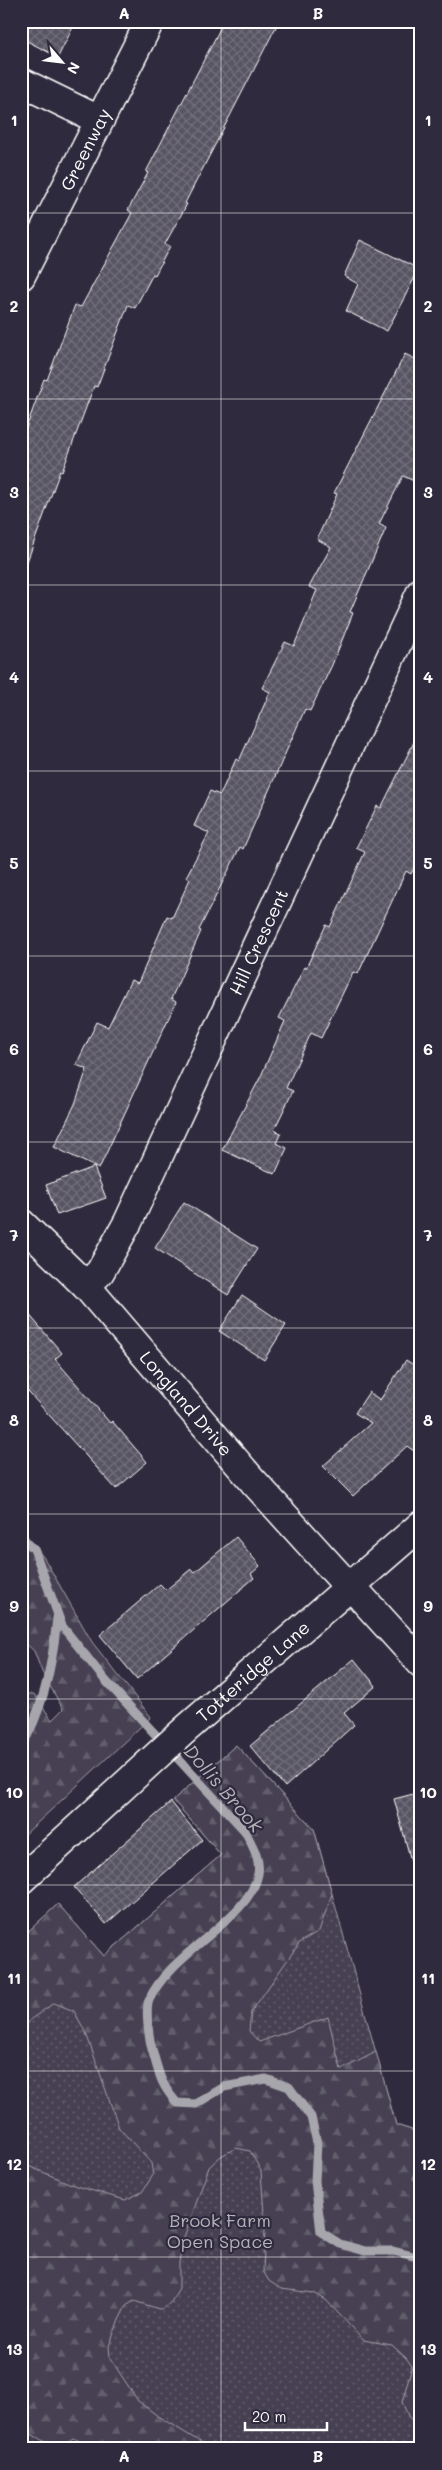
<svg xmlns="http://www.w3.org/2000/svg" width="442" height="2470" font-family="Mali,sans-serif">
	<style>
		.industrial { fill: url(#industrial-grid) }
		.grass { fill: url(#grass-dots); stroke: #a2a0a8 }
		.forest { fill: url(#forest-firs); stroke: #a2a0a8 }
		.lines { fill: none; stroke-linecap: round; stroke-linejoin: round }
		.stream { stroke: #a7a6ad; stroke-width: 9 }
		.building { fill: url(#building-cross-hatch); stroke: #fff }
		.minor-casing { stroke: #fff; stroke-width: 31 }
		.tertiary-casing { stroke: #fff; stroke-width: 31 }
		.primary-casing { stroke: #fff; stroke-width: 31 }
		.minor { stroke: #2f2a3d; stroke-width: 28 }
		.tertiary { stroke: #2f2a3d; stroke-width: 28 }
		.primary { stroke: #2f2a3d; stroke-width: 28 }
		.grid { fill: none; stroke: #fff; stroke-width: 1; stroke-opacity: 0.55 }
		.labels { text-anchor: middle; dominant-baseline: central; stroke-width: 4.5; stroke-linejoin: round; paint-order: stroke }
		.street-label { font-size: 18px; fill: #fff; stroke: #2f2a3d }
		.park-label { font-size: 18px; fill: #b5b3ba; stroke: #2f2a3d }
		.water-label { font-size: 19px; font-style: italic; fill: #b6b4bb; stroke: #2f2a3d }
		.neatline { fill: none; stroke: #fff; stroke-width: 2 }
		.grid-label { font-size: 16px; text-anchor: middle; font-weight: bold; fill: #fff }
	</style>
	<defs>
		<pattern id="industrial-grid" width="8" height="8" patternUnits="userSpaceOnUse" patternTransform="scale(1.25)"><rect width="8" height="8" fill="#3c3749"/><path d="M0 4h8M4 0v8" fill="none" stroke="#504b5b"/></pattern>
		<pattern id="grass-dots" width="8" height="8" patternUnits="userSpaceOnUse" patternTransform="scale(1.25)"><rect width="8" height="8" fill="#464152"/><path d="M2 2h.1M6 6h.1" fill="none" stroke="#625e6c" stroke-width="1.8" stroke-linecap="round"/></pattern>
		<pattern id="forest-firs" width="22" height="20" patternUnits="userSpaceOnUse" patternTransform="scale(1.25)"><rect width="22" height="20" fill="#464152"/><path d="M5 1l3.5 6h-7zM16 11l3.5 6h-7z" fill="#625e6c"/></pattern>
		<pattern id="building-cross-hatch" width="8" height="8" patternUnits="userSpaceOnUse" patternTransform="scale(1.25)"><rect width="8" height="8" fill="#595564"/><path d="M0 0l8 8M0 8l8-8" fill="none" stroke="#726e7b"/></pattern>
	</defs>
	<rect width="100%" height="100%" fill="#2f2a3d"/>
	<filter id="ink" filterUnits="userSpaceOnUse"><feTurbulence type="fractalNoise" baseFrequency=".02" numOctaves="2"/><feDisplacementMap in="SourceGraphic" scale="10" xChannelSelector="R" yChannelSelector="G"/><feConvolveMatrix kernelMatrix="1 2 1 2 8 2 1 2 1" color-interpolation-filters="sRGB"/></filter>
	<g filter="url(#ink)">
		<path class="industrial" d="M21 2389 127 2449H21Z"/>
		<path class="grass" d="M236 1745 314 1829 396 2125 421 2133V2449H127L21 2389V1938L58 1904 104 1956 221 1855 173 1800Z"/>
		<g class="forest">
			<path d="M21 1528 44 1558 92 1642 151 1717 21 1838V1694H34L52 1720 63 1709 42 1672 34 1651 21 1639Z"/>
			<path d="M236 1745 314 1829 332 1894 319 1931 300 1942 251 2012 249 2031 259 2042 328 2017 341 2070 376 2052 396 2125 421 2133V2167L417 2168 413 2179 421 2185V2432L409 2418 402 2402 412 2366 406 2358 392 2345 363 2340 326 2300 314 2293 281 2289 269 2281 263 2271 265 2230 261 2171 250 2151 236 2148 221 2156 209 2167 183 2240 179 2263V2288L171 2302 162 2310 134 2301 126 2306 119 2320 109 2346 110 2358 138 2401 159 2417 212 2449H87L85 2444 73 2438 57 2449 21 2428V2163L76 2186 125 2200 142 2192 153 2175 151 2163 119 2128 86 2033 74 2011 54 2003 31 2019 21 2033V1938L58 1904 104 1956 221 1855 173 1800Z"/>
		</g>
		<g class="lines">
			<g class="stream">
				<path d="M21 1537 34 1549 62 1626 105 1680 245 1831C251 1843 261 1859 258 1874 250 1919 171 1951 149 2000 145 2010 149 2038 152 2049 159 2073 160 2084 177 2103L196 2104 224 2087 266 2079 289 2087 311 2117 317 2143 315 2181 321 2232 340 2244 365 2251H393L421 2258"/>
				<path d="M21 1747C44 1709 53 1662 57 1618"/>
			</g>
		</g>
		<g class="building">
			<path d="M28 21H76L58 57 21 38Z"/>
			<path d="M224 21H279L185 203 187 204 165 244 170 246 155 275 153 274 135 308 128 305 97 387 94 386 62 472 60 471 24 570 21 569V442L33 409 44 379 47 380 75 305 81 307 132 213 128 210 148 173 146 172Z"/>
			<path d="M360 240 419 269 387 331 346 311 358 284 344 276Z"/>
			<path d="M405 354 421 362V468L414 481 403 476 379 524 386 528 350 612 353 613 332 665 310 711 305 709 243 849 240 847 199 930 201 931 171 999 176 1002 99 1169 54 1147 75 1104 87 1069 76 1065 97 1022 108 1027 131 980 138 983 167 916 172 918 190 879 186 877 209 833 194 826 210 791 220 795 236 759 239 761 270 692 262 688 285 642 294 646 317 590 309 587 331 547 317 539 337 494 334 493Z"/>
			<path d="M421 728V854L411 874 406 871 358 974 353 972 321 1038 311 1033 286 1088 293 1091 274 1130 281 1133 276 1143 287 1148 275 1174 222 1150 261 1076 285 1021 279 1018 297 982 304 967 306 968 326 925 330 927 365 852 356 848 377 806 381 808Z"/>
			<path d="M94 1167 106 1198 57 1215 46 1185Z"/>
			<path d="M184 1202 257 1249 228 1295 155 1248Z"/>
			<path d="M242 1295 286 1325 264 1360 219 1331Z"/>
			<path d="M21 1305 62 1353 55 1359 110 1423 112 1421 147 1462 116 1489 21 1384Z"/>
			<path d="M406 1360 421 1370V1456L407 1446 353 1496 323 1466 371 1423 355 1413 369 1392 380 1400Z"/>
			<path d="M236 1537 260 1566 251 1574 254 1578 137 1679 100 1635 160 1584 166 1590 191 1569 195 1572Z"/>
			<path d="M354 1659 376 1686 344 1713 354 1725 285 1787 250 1746Z"/>
			<path d="M421 1792V1871L414 1872 394 1799Z"/>
			<path d="M171 1802 202 1840 106 1924 74 1887Z"/>
		</g>
		<g class="lines">
			<g class="minor-casing">
				<g id="minor">
					<path d="M21 82 99 120"/>
					<path id="s1" d="M21 276 150 21"/>
					<path id="s2" d="M86 1286 100 1272 128 1222 421 592"/>
					<path d="M351 1586 421 1663"/>
				</g>
			</g>
			<g class="tertiary-casing">
				<g id="tertiary">
					<path id="s3" d="M21 1223 86 1286 253 1481 349 1587"/>
				</g>
			</g>
			<g class="primary-casing">
				<g id="primary">
					<path id="s4" d="M21 1880 186 1729 421 1525"/>
				</g>
			</g>
			<use href="#minor" class="minor"/>
			<use href="#tertiary" class="tertiary"/>
			<use href="#primary" class="primary"/>
		</g>
	</g>
	<path class="grid" d="M221 21V2449M21 213H421M21 399H421M21 585H421M21 771H421M21 956H421M21 1142H421M21 1328H421M21 1514H421M21 1699H421M21 1885H421M21 2071H421M21 2257H421"/>
	<g class="labels">
		<g class="street-label">
			<text stroke="none"><textPath href="#s1" startOffset="142">Greenway</textPath></text>
			<text stroke="none"><textPath href="#s2" startOffset="386">Hill Crescent</textPath></text>
			<text stroke="none"><textPath href="#s3" startOffset="245">Longland Drive</textPath></text>
			<text stroke="none"><textPath href="#s4" startOffset="312">Totteridge Lane</textPath></text>
		</g>
		<g class="park-label">
			<text x="220" y="2220">Brook Farm<tspan x="220" dy="21">Open Space</tspan></text>
		</g>
		<g class="water-label">
			<text transform="translate(224 1788) rotate(49)">Dollis Brook</text>
		</g>
	</g>
	<rect width="442" height="2470" fill="none" stroke="#2f2a3d" stroke-width="55"/>
	<g transform="translate(62 62) rotate(118)" stroke="#2f2a3d" stroke-width="4" paint-order="stroke">
	<path d="M0-4L9 19L0 12L-9 19Z" fill="#ffffff"/>
	<text y="-8" font-size="14" font-weight="bold" text-anchor="middle" fill="#ffffff">N</text>
	</g>
	<path d="M245 2422v8h82v-8" fill="none" stroke="#ffffff" stroke-width="2.5"/>
	<text x="252" y="2422" font-size="15" fill="#ffffff" stroke="#2f2a3d" stroke-width="4" paint-order="stroke">20 m</text>
	<rect x="28" y="28" width="386" height="2414" class="neatline"/>
	<g class="grid-label">
		<text x="124" y="19">A</text>
		<text x="318" y="19">B</text>
		<text x="14" y="126">1</text>
		<text x="428" y="126">1</text>
		<text x="14" y="312">2</text>
		<text x="428" y="312">2</text>
		<text x="14" y="498">3</text>
		<text x="428" y="498">3</text>
		<text x="14" y="683">4</text>
		<text x="428" y="683">4</text>
		<text x="14" y="869">5</text>
		<text x="428" y="869">5</text>
		<text x="14" y="1055">6</text>
		<text x="428" y="1055">6</text>
		<text x="14" y="1241">7</text>
		<text x="428" y="1241">7</text>
		<text x="14" y="1426">8</text>
		<text x="428" y="1426">8</text>
		<text x="14" y="1612">9</text>
		<text x="428" y="1612">9</text>
		<text x="14" y="1798">10</text>
		<text x="428" y="1798">10</text>
		<text x="14" y="1984">11</text>
		<text x="428" y="1984">11</text>
		<text x="14" y="2170">12</text>
		<text x="428" y="2170">12</text>
		<text x="14" y="2355">13</text>
		<text x="428" y="2355">13</text>
		<text x="124" y="2462">A</text>
		<text x="318" y="2462">B</text>
	</g>
</svg>
